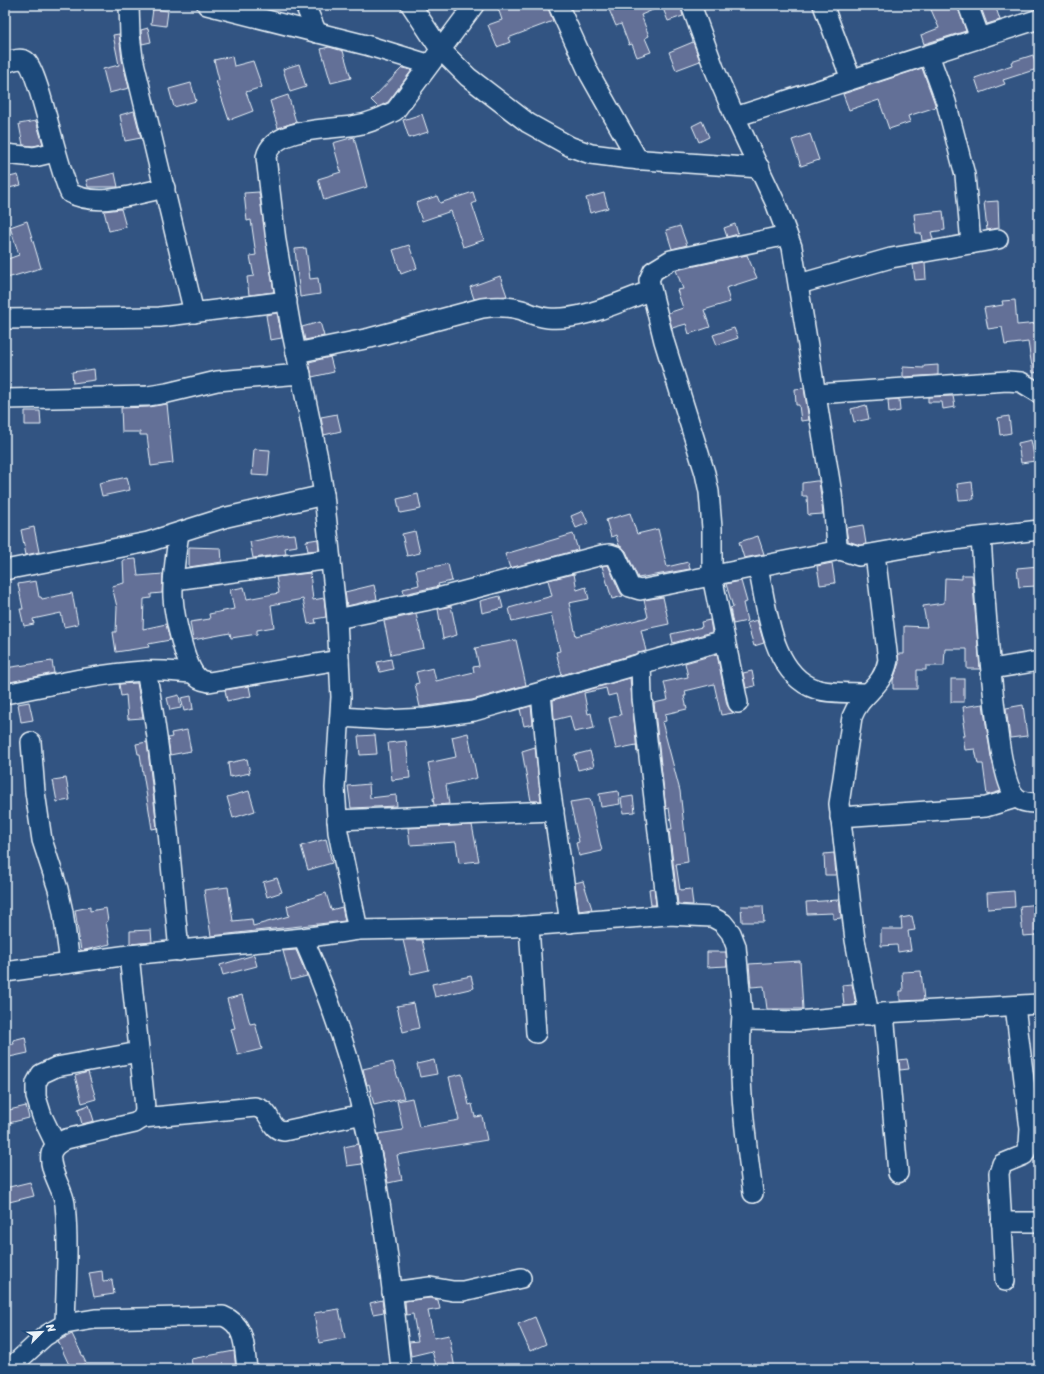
<svg xmlns="http://www.w3.org/2000/svg" width="1044" height="1374" font-family="Sriracha,sans-serif">
	<style>
		.building { fill: #646f97; stroke: #e8f1f8 }
		.lines { fill: none; stroke-linecap: round; stroke-linejoin: round }
		.minor-casing { stroke: #e8f1f8; stroke-width: 22 }
		.minor { stroke: #1f4a7a; stroke-width: 19 }
	</style>
	<rect width="100%" height="100%" fill="#325482"/>
	<filter id="ink" filterUnits="userSpaceOnUse"><feTurbulence type="fractalNoise" baseFrequency=".025" numOctaves="2"/><feDisplacementMap in="SourceGraphic" scale="8" xChannelSelector="R" yChannelSelector="G"/><feConvolveMatrix kernelMatrix="1 2 1 2 8 2 1 2 1" color-interpolation-filters="sRGB"/></filter>
	<g filter="url(#ink)">
		<g class="building">
			<path d="M505 5H547L553 21 508 38 510 42 497 47 488 25 502 20 498 8Z"/>
			<path d="M607 5H680L683 16 668 21 662 6 641 15 649 36 645 38 651 52 637 57 632 44 629 45 621 24 616 26Z"/>
			<path d="M929 5H957L966 31 924 44 921 35 939 28Z"/>
			<path d="M980 5H995L1000 20 987 24Z"/>
			<path d="M153 9 168 11 166 26 151 24Z"/>
			<path d="M148 28 151 42 142 44 141 30Z"/>
			<path d="M119 34 122 60 129 88 109 93 103 69 119 65 113 35Z"/>
			<path d="M693 42 700 61 676 70 669 52Z"/>
			<path d="M329 47 343 51 351 78 331 83 321 49Z"/>
			<path d="M1033 55 1037 69 1003 80 1005 84 980 93 975 78 1012 65 1011 62Z"/>
			<path d="M232 56 234 66 253 61 262 87 246 92 253 111 229 120 216 81 219 80 214 60Z"/>
			<path d="M299 64 306 87 290 92 283 69Z"/>
			<path d="M402 68 412 70 388 102 378 107 371 100Z"/>
			<path d="M922 68 936 107 908 116 910 122 889 129 879 100 849 110 843 94Z"/>
			<path d="M191 83 196 101 174 107 169 89Z"/>
			<path d="M288 95 296 122 278 128 270 101Z"/>
			<path d="M134 111 141 138 125 141 120 115Z"/>
			<path d="M422 114 428 132 409 138 403 120Z"/>
			<path d="M36 121 43 144 33 146 23 145 19 124Z"/>
			<path d="M702 121 709 137 699 142 692 126Z"/>
			<path d="M810 134 819 160 801 166 792 140Z"/>
			<path d="M354 137 367 187 324 200 318 179 341 172 333 143Z"/>
			<path d="M115 173 118 187H88L86 180Z"/>
			<path d="M18 175 21 185 5 189V178Z"/>
			<path d="M259 192 274 292 249 295 247 277 254 276 250 256 256 255 251 220 247 221 244 193Z"/>
			<path d="M473 192 476 202 472 204 484 240 463 247 451 211 422 221 416 203 437 196 440 203Z"/>
			<path d="M604 193 608 208 590 213 586 198Z"/>
			<path d="M998 201 999 228 987 230 984 202Z"/>
			<path d="M121 209 126 227 109 231 104 211Z"/>
			<path d="M943 211 945 230 931 232 933 239 922 241 921 233H916L914 214Z"/>
			<path d="M27 221 41 268 7 278 5 260 19 255 10 227Z"/>
			<path d="M735 224 738 234 727 237 724 228Z"/>
			<path d="M680 226 687 245 672 249 666 230Z"/>
			<path d="M409 245 417 268 401 274 393 250Z"/>
			<path d="M306 248 310 279 318 278 320 294 300 297 295 249Z"/>
			<path d="M747 255 757 278 726 288 730 302 704 310 710 327 689 334 686 324 672 328 668 313 683 308 677 290 683 289 676 270Z"/>
			<path d="M925 263 926 279 915 280 913 265Z"/>
			<path d="M500 276 507 296 474 299 470 287Z"/>
			<path d="M1015 300 1017 325 1038 323 1039 372 1033 373 1028 342 1005 345 1002 327 988 329 984 308 1003 305 1002 301Z"/>
			<path d="M277 313 282 338 270 340 266 315Z"/>
			<path d="M320 322 324 336 305 340 302 327Z"/>
			<path d="M734 328 738 338 717 345 713 335Z"/>
			<path d="M330 357 334 372 312 377 309 362Z"/>
			<path d="M938 365V375L903 377V367L924 368V366Z"/>
			<path d="M94 369 95 380 73 383 72 372Z"/>
			<path d="M804 388 809 420 801 421 799 405H796L795 389Z"/>
			<path d="M953 396 955 407 943 409 942 402H928V397Z"/>
			<path d="M899 399 900 411 889 413 888 400Z"/>
			<path d="M167 404 173 463 151 466 147 435H140V432H122L121 408 148 407Z"/>
			<path d="M866 405 869 419 854 422 851 409Z"/>
			<path d="M25 411H40L41 425H25Z"/>
			<path d="M337 414 341 431 324 435 321 417Z"/>
			<path d="M1009 416 1011 433 1000 435 998 418Z"/>
			<path d="M1031 440 1035 461 1021 463 1018 443Z"/>
			<path d="M254 449 270 450 268 476 252 475Z"/>
			<path d="M127 477 130 490 102 496 99 483Z"/>
			<path d="M816 481H819L823 514 808 515 807 496H802V483Z"/>
			<path d="M972 482 974 499 959 500 957 484Z"/>
			<path d="M418 494 421 509 400 513 397 499Z"/>
			<path d="M583 511 588 523 576 528 571 516Z"/>
			<path d="M630 513 637 534 658 529 667 567 688 562 690 569 638 578 626 551 619 545 616 535 611 537 606 520Z"/>
			<path d="M863 525 866 544 860 545 848 541 846 528Z"/>
			<path d="M34 527 39 552 26 555 21 530Z"/>
			<path d="M415 531 420 553 407 556 402 534Z"/>
			<path d="M295 534 297 546 285 548 286 554 253 558 250 542 282 535Z"/>
			<path d="M573 534 578 550 510 568 505 554Z"/>
			<path d="M758 536 764 554 744 558 739 542Z"/>
			<path d="M318 539 319 550 308 551 306 541Z"/>
			<path d="M189 547 221 548 222 562 189 567Z"/>
			<path d="M136 559 138 576 163 574 162 593 151 594V598L144 599 143 629 166 624 170 640 148 644 149 647 116 652 113 632H116L117 607 112 586 124 583 123 560Z"/>
			<path d="M832 563 835 583 820 585 817 566Z"/>
			<path d="M448 564 452 581 438 584 439 586 404 594 403 589 419 585 416 570Z"/>
			<path d="M608 565 620 592 623 596 612 599 602 566Z"/>
			<path d="M1039 566V580H1035L1036 586 1019 587 1017 568Z"/>
			<path d="M310 573 313 600 324 598 326 617 315 619 316 623 308 624 303 599 271 605 274 627 257 630V634L231 638 230 633 193 640 190 622 210 619 209 614 234 609 230 590 244 587 247 599 279 593 276 577Z"/>
			<path d="M574 574 577 590 586 587 589 599 569 603 576 636 648 617 644 600 663 597 669 624 641 630 646 651 562 675 556 652 560 651 551 613 512 622 509 608 552 596 548 580Z"/>
			<path d="M962 575H972L980 669H967V649H945L944 666H926V670H917V689H893V680L899 663 898 654H904V626L927 627 923 606 944 603 945 578 962 579Z"/>
			<path d="M36 581 39 597H41L42 599 72 593 78 624 64 627 61 613 33 619 34 624 24 626 20 609H23L18 584Z"/>
			<path d="M741 581 747 602 743 603 747 621 733 624 730 608 733 607 726 584Z"/>
			<path d="M374 585 377 599 347 606 345 592Z"/>
			<path d="M500 596 503 608 482 613 480 601Z"/>
			<path d="M451 606 457 635 443 639 438 609Z"/>
			<path d="M416 614 424 648 391 655 384 621Z"/>
			<path d="M710 620 712 632 673 643 671 634 702 627 701 622Z"/>
			<path d="M757 620 764 643 754 646 747 623Z"/>
			<path d="M516 640 526 685 472 700 420 707 415 684 419 683 416 672 433 668 436 681 474 672 473 667 479 666 475 648Z"/>
			<path d="M717 654 727 705 733 713 721 715 714 684 685 691 686 696H684L687 709 665 714 666 721 662 722 680 791 688 862 676 864 680 890 691 889 693 905 678 904 669 829H672L669 808 666 809 654 703 668 700 664 682 688 677 685 663Z"/>
			<path d="M391 659 393 669 380 672 377 662Z"/>
			<path d="M52 661 54 673 5 683V668Z"/>
			<path d="M752 671 755 686 746 688 743 673Z"/>
			<path d="M630 678 637 752 636 745 616 749 609 718 621 715 616 694 608 696 606 688 584 693 588 714 591 713 594 728 574 732 570 716 554 720 553 700Z"/>
			<rect x="951" y="679" width="13" height="23"/>
			<path d="M137 683 143 718 128 719 126 695 121 696 119 684Z"/>
			<path d="M249 686 251 696 227 701 225 690Z"/>
			<path d="M179 695 181 708 170 710 167 698Z"/>
			<path d="M191 696 193 709 184 711 181 698Z"/>
			<path d="M29 702 33 720 21 722 18 704Z"/>
			<path d="M983 704 991 757 1001 791 987 795 983 764H978L975 749 965 750 963 736H965L963 722H965L963 707Z"/>
			<path d="M1023 705 1027 736 1010 738 1006 708Z"/>
			<path d="M531 706 533 724 524 726 520 709Z"/>
			<path d="M187 730 191 751 170 755 168 738 172 737 171 733Z"/>
			<path d="M468 733 477 778 446 785 449 804 434 805 433 798H435L428 763 456 757 452 737Z"/>
			<path d="M375 735 377 754 360 755 358 736Z"/>
			<path d="M406 741 410 778 392 780 388 743Z"/>
			<path d="M147 742 157 828 152 829 140 754H138L136 744Z"/>
			<path d="M535 747 541 801H531L522 751Z"/>
			<path d="M590 751 594 766 578 770 574 755Z"/>
			<path d="M247 759 250 773 230 777 228 763Z"/>
			<path d="M66 778 70 800 57 802 53 780Z"/>
			<path d="M369 784 370 798 396 795 397 806 351 808 348 786Z"/>
			<path d="M249 791 255 811 233 818 227 797Z"/>
			<path d="M618 791 620 804 601 807 599 794Z"/>
			<path d="M633 796 635 812 623 813 621 798Z"/>
			<path d="M590 799 602 851 579 856 576 843 579 842 570 802Z"/>
			<path d="M472 825 479 861 459 863 456 842 410 845 408 828Z"/>
			<path d="M326 839 332 863 308 870 301 846Z"/>
			<path d="M834 853 836 875H825L824 854Z"/>
			<path d="M277 878 282 892 267 897 263 882Z"/>
			<path d="M583 881 592 909 579 911 575 883Z"/>
			<path d="M228 887 233 921 252 919 253 926 289 916 287 906 326 893 331 910 342 907 345 921 211 936 204 890Z"/>
			<path d="M654 888 656 905H651L649 889Z"/>
			<path d="M1014 891 1015 907 988 909 987 893Z"/>
			<path d="M839 900 841 918 833 919V913L807 914 806 902Z"/>
			<path d="M1039 904V918H1035L1037 935 1023 936 1020 906Z"/>
			<path d="M741 906H763L764 922H742Z"/>
			<path d="M90 907V911L106 908 108 921 106 922 110 944 81 951 75 910Z"/>
			<path d="M912 916 915 930 908 931 911 950 898 952 897 945 881 946V929H902L901 918Z"/>
			<path d="M151 930 152 942 130 944V931Z"/>
			<path d="M403 940H422L429 970 411 974Z"/>
			<path d="M296 950 307 976 291 980 283 951Z"/>
			<path d="M707 952H726L727 966 707 967Z"/>
			<path d="M254 955 257 966 223 975 220 965Z"/>
			<path d="M800 961 803 1009H767L764 986 751 987 749 964Z"/>
			<path d="M921 971 924 1000 900 1001V991H903L902 972Z"/>
			<path d="M471 976 474 988 435 997 432 984Z"/>
			<path d="M852 984 856 1005 844 1006 842 985Z"/>
			<path d="M242 995 250 1024 255 1023 262 1049 238 1055 231 1029 235 1028 227 999Z"/>
			<path d="M414 1003 419 1028 403 1032 397 1006Z"/>
			<path d="M25 1037 28 1053 5 1058V1045L14 1044 13 1040Z"/>
			<path d="M907 1059 909 1069 900 1070 899 1060Z"/>
			<path d="M434 1060 437 1074 420 1077 417 1064Z"/>
			<path d="M393 1062 404 1098 374 1105 369 1084 367 1085 363 1069Z"/>
			<path d="M88 1072 96 1099 82 1103 75 1076Z"/>
			<path d="M462 1074 469 1105 472 1104 475 1117 482 1116 487 1140 397 1155 402 1180 388 1183 378 1134 403 1130 397 1101 412 1098 419 1127 459 1120 449 1077Z"/>
			<path d="M89 1105 94 1121 82 1124 78 1109Z"/>
			<path d="M26 1106 29 1118 5 1124V1111Z"/>
			<path d="M358 1144 362 1164 347 1166 344 1147Z"/>
			<path d="M30 1182 34 1196 5 1203V1188Z"/>
			<path d="M102 1271 103 1281 112 1280 114 1294 94 1297 89 1273Z"/>
			<path d="M430 1298 438 1300 440 1309 428 1311 434 1338 449 1335 455 1369H437L432 1351 411 1356 409 1342 418 1341 413 1314 406 1315 405 1301Z"/>
			<path d="M382 1300 384 1312 373 1314 370 1303Z"/>
			<path d="M339 1309 345 1338 319 1343 314 1313Z"/>
			<path d="M535 1317 546 1344 530 1351 518 1324Z"/>
			<path d="M72 1334 86 1363 74 1369H71L58 1341Z"/>
			<path d="M234 1351 236 1369H193L191 1359Z"/>
		</g>
		<g class="lines">
			<g class="minor-casing">
				<g id="minor">
					<path d="M129 5 130 35 133 58 194 313"/>
					<path d="M207 5 366 45 428 64"/>
					<path d="M305 5 317 33"/>
					<path d="M411 5 440 49 468 77 528 123 571 147 591 154 630 159 760 168"/>
					<path d="M558 5 589 73 638 160"/>
					<path d="M691 5 714 68 735 117 775 202 792 247 832 494 837 544 840 550 859 556 944 541 1039 530"/>
					<path d="M823 5 851 79"/>
					<path d="M968 5 980 38"/>
					<path d="M929 55 946 102 965 175 971 244"/>
					<path d="M5 63C11 61 20 57 26 61 39 71 57 168 70 193 98 208 135 194 165 188"/>
					<path d="M735 117 1039 19"/>
					<path d="M5 154 34 157 55 152"/>
					<path d="M799 284 891 258 998 239"/>
					<path d="M5 319 160 317 287 301"/>
					<path d="M296 353 370 338 482 308C496 306 509 306 522 310 531 314 537 317 548 318 582 321 618 302 650 291"/>
					<path d="M817 394 1007 381 1021 382 1039 393"/>
					<path d="M5 399 148 396 167 393 217 381 301 374"/>
					<path d="M179 533C176 553 172 576 173 597 174 615 185 667 198 678 201 681 206 681 209 682L339 660"/>
					<path d="M981 538C984 578 994 778 1016 797 1022 803 1031 803 1039 803"/>
					<path d="M758 567C767 607 771 674 816 689 829 694 853 692 868 693"/>
					<path d="M5 570 148 542 227 517 324 495"/>
					<path d="M174 580 331 559"/>
					<path d="M337 619 434 599 602 555 610 554 616 556 630 587 640 590 840 550"/>
					<path d="M641 663 642 698 668 915"/>
					<path d="M992 669 1039 661"/>
					<path d="M146 671C164 763 170 857 179 951"/>
					<path d="M541 693 549 780 570 923"/>
					<path d="M5 694C51 685 97 674 144 671 160 670 177 672 193 673"/>
					<path d="M738 703 712 576V528L709 492 705 473 664 341 649 280 653 271 671 260 787 235"/>
					<path d="M341 717 386 720 425 718 474 711 725 640"/>
					<path d="M31 742 35 792 42 840 58 889 63 912 70 963"/>
					<path d="M840 817 986 807 1016 798"/>
					<path d="M337 820 554 811"/>
					<path d="M529 926 536 1033"/>
					<path d="M358 930 513 927 668 915 712 917 723 923 731 933 736 946 742 1014 747 1020 798 1021 884 1013 1039 1004"/>
					<path d="M303 938C328 995 350 1055 363 1115 382 1198 392 1284 401 1369"/>
					<path d="M5 972 129 955 303 938 358 930 338 832 335 788 341 697 337 619 324 495 319 463 291 328 276 241 266 157C273 126 333 130 357 125 371 123 383 117 395 111L474 5"/>
					<path d="M884 1013 898 1173"/>
					<path d="M742 1014C737 1074 745 1134 753 1193"/>
					<path d="M869 1015 855 940 839 804 852 717C862 691 882 690 888 660L875 554"/>
					<path d="M143 1118 255 1107C274 1111 267 1129 284 1131L363 1114"/>
					<path d="M56 1145 42 1116 36 1097V1083L41 1074 56 1067 139 1052"/>
					<path d="M1001 1222H1039"/>
					<path d="M1005 1281 999 1173 1002 1164 1024 1155 1029 1144 1030 1129 1015 1006"/>
					<path d="M392 1292 430 1287 453 1291H463L521 1278"/>
					<path d="M65 1324C66 1284 69 1244 65 1204 63 1188 48 1170 51 1154 53 1146 59 1143 66 1139L135 1123 143 1118 145 1109 144 1096 129 955"/>
					<path d="M9 1369 45 1336 65 1324 95 1319 223 1316C246 1325 244 1347 247 1369"/>
				</g>
			</g>
			<use href="#minor" class="minor"/>
		</g>
	</g>
	<rect width="1044" height="1374" fill="none" stroke="#1f4a7a" stroke-width="20"/>
	<rect x="10" y="10" width="1024" height="1354" fill="none" stroke="#e8f1f8" stroke-width="1.5" filter="url(#ink)"/>
	<g transform="translate(42 1332) rotate(66)" stroke="#1f4a7a" stroke-width="3" paint-order="stroke">
	<path d="M0-3L7 15L0 10L-7 15Z" fill="#e8f1f8"/>
	<text y="-6" font-size="11" font-weight="bold" text-anchor="middle" fill="#e8f1f8">N</text>
	</g>
</svg>
